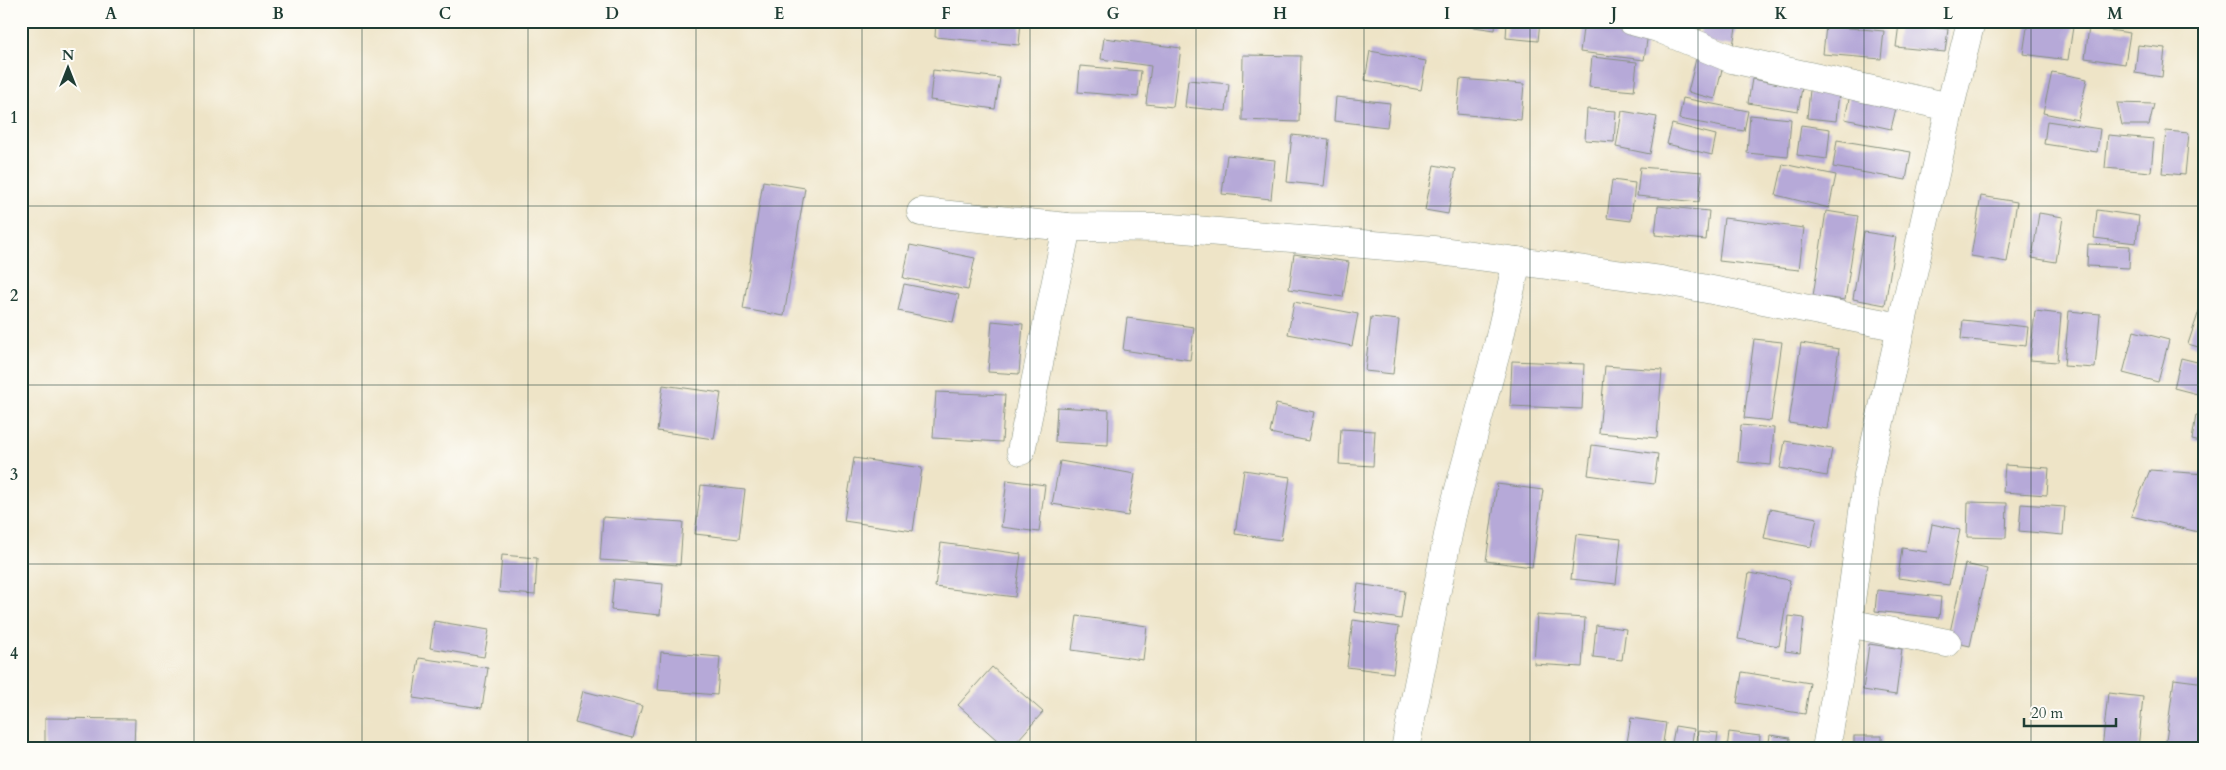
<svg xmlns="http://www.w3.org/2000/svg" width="2226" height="770" font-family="Cardo,serif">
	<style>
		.building { fill: #b6a9d8 }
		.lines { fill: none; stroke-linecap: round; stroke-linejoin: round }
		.minor-casing { stroke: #86907e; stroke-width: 29 }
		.minor { stroke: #fff; stroke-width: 28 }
		.grid { fill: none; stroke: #1f3d34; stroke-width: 1; stroke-opacity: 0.55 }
		.neatline { fill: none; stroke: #1f3d34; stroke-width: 2 }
		.grid-label { font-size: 16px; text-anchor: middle; font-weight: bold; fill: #1f3d34 }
	</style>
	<rect width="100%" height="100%" fill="#fdfcf7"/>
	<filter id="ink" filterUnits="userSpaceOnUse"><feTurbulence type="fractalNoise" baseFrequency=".02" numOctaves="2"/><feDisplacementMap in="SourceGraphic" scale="10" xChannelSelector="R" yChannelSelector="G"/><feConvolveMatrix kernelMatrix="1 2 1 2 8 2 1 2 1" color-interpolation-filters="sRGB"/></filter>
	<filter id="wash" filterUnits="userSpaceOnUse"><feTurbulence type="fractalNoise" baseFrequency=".0096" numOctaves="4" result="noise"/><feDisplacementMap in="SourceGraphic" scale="20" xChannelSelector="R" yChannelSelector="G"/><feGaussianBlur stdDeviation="1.12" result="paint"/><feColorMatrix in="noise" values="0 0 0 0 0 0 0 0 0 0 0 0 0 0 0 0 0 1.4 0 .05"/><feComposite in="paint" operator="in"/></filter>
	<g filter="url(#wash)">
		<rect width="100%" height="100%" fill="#eee4c7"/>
		<g id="blocks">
			<g class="building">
				<path d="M936 21H1021L1019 45 935 37Z"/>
				<path d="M1453 21H1496L1495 30 1453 24Z"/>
				<path d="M1507 21H1540L1538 41 1506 38Z"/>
				<path d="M1584 21H1610L1649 27 1644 60 1580 52Z"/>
				<path d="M1702 21H1737L1733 46 1699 41Z"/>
				<path d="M2028 21 2073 27 2068 60 2023 54Z"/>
				<path d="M1899 24 1948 29 1945 52 1896 47Z"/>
				<path d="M1826 26 1884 31 1881 59 1823 54Z"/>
				<path d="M2089 27 2130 33 2125 64 2085 58Z"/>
				<path d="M1104 38 1181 48 1173 107 1146 104 1151 66 1101 59Z"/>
				<path d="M2138 45 2165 48 2162 77 2135 73Z"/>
				<path d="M1370 51 1426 61 1421 90 1365 80Z"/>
				<path d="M1243 55 1301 56 1299 122 1242 120Z"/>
				<path d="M1592 57 1637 62 1634 91 1589 87Z"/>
				<path d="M1696 59 1723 65 1715 99 1688 92Z"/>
				<path d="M1080 66 1141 71 1138 97 1078 92Z"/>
				<path d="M933 70 1000 78 995 109 930 100Z"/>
				<path d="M2052 72 2087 79 2078 120 2043 113Z"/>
				<path d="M1460 79 1524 84 1521 120 1457 114Z"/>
				<path d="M1752 79 1802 88 1798 111 1748 103Z"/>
				<path d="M1188 80 1229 84 1226 111 1185 107Z"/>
				<path d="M1810 90 1839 93 1836 121 1807 118Z"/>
				<path d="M1850 94 1897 104 1891 129 1845 119Z"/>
				<path d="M1336 97 1390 103 1387 127 1334 121Z"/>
				<path d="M1683 98 1748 111 1744 131 1679 119Z"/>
				<path d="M2117 103 2154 104 2149 125H2122Z"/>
				<path d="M1587 109 1616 111 1614 142 1585 140Z"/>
				<path d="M1622 111 1657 117 1650 154 1616 147Z"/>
				<path d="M1750 115 1791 119 1788 157 1747 153Z"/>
				<path d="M2047 121 2100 129 2097 152 2044 144Z"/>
				<path d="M1672 124 1716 135 1712 155 1667 144Z"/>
				<path d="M1801 125 1830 129 1827 159 1797 155Z"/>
				<path d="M2166 131 2189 133 2185 175 2162 173Z"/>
				<path d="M1292 135 1329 139 1324 186 1287 182Z"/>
				<path d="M2108 135 2154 139 2151 172 2105 168Z"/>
				<path d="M1837 140 1911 152 1906 180 1833 167Z"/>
				<path d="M1227 155 1275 160 1271 199 1222 194Z"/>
				<path d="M1783 164 1836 175 1829 208 1776 195Z"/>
				<path d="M1434 165 1456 169 1448 214 1425 210Z"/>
				<path d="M1640 167 1702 172 1699 202 1637 196Z"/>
				<path d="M1612 180 1635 183 1631 221 1607 218Z"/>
				<path d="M763 181 805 188 784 316 743 309Z"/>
				<path d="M1981 196 2017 202 2007 262 1971 256Z"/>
				<path d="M1658 206 1709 211 1706 240 1655 235Z"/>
				<path d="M2097 210 2139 216 2136 243 2094 238Z"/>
				<path d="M1826 211 1858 216 1845 300 1813 296Z"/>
				<path d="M2039 213 2063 217 2056 262 2032 258Z"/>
				<path d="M1724 218 1804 228 1799 270 1719 261Z"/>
				<path d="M1864 232 1896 237 1885 305 1853 299Z"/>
				<path d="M2088 244 2130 246 2129 268 2087 266Z"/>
				<path d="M910 245 975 258 968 290 903 278Z"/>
				<path d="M1294 254 1349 262 1343 297 1289 289Z"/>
				<path d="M904 284 959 295 953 322 898 311Z"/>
				<path d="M1294 302 1358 314 1352 346 1288 334Z"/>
				<path d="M2201 305 2205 306V349L2188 344Z"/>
				<path d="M2035 311 2061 314 2057 362 2030 360Z"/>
				<path d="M2069 311 2100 314 2095 368 2064 366Z"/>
				<path d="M1371 317 1399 320 1393 374 1365 371Z"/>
				<path d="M1127 318 1194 327 1190 360 1123 350Z"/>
				<path d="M1963 320 2028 327 2026 346 1961 339Z"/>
				<path d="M992 321 1023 324 1019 374 988 372Z"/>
				<path d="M2134 331 2169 340 2158 382 2123 373Z"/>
				<path d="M1754 339 1782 342 1771 421 1744 418Z"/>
				<path d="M1801 343 1839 349 1827 429 1789 423Z"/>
				<path d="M2181 358 2205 364V396L2174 388Z"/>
				<path d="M1512 361 1584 364 1582 409 1510 406Z"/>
				<path d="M1605 366 1662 370 1657 438 1599 433Z"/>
				<path d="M663 385 721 393 714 439 657 431Z"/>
				<path d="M936 392 1005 395 1002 442 933 438Z"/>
				<path d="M1276 404 1314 412 1308 441 1270 433Z"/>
				<path d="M1057 407 1109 410 1108 445 1055 442Z"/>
				<path d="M2196 415 2205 416V443L2192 440Z"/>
				<path d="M1741 425 1774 428 1771 465 1738 462Z"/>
				<path d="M1341 429 1375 431 1373 466 1339 464Z"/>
				<path d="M1785 441 1832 449 1827 476 1780 468Z"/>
				<path d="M1592 445 1658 454 1654 484 1588 475Z"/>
				<path d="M854 458 922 468 913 531 844 521Z"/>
				<path d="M1060 461 1135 474 1128 516 1052 504Z"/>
				<path d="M2005 465 2049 468 2047 495 2003 492Z"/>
				<path d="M1244 470 1290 477 1281 540 1235 534Z"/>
				<path d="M2150 470 2205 474V510L2198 532 2131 516Z"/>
				<path d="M1007 480 1045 485 1039 532 1001 527Z"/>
				<path d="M1497 484 1543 490 1532 567 1486 561Z"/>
				<path d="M701 485 745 490 739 539 695 534Z"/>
				<path d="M1968 502 2007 503 2006 538 1967 537Z"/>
				<path d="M2021 504 2065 507 2063 535 2019 531Z"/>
				<path d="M1770 509 1817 518 1811 547 1764 538Z"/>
				<path d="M603 517 683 522 680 565 600 560Z"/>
				<path d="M1932 524 1960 530 1949 585 1898 578 1902 548 1927 552Z"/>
				<path d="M1576 534 1621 539 1616 584 1571 579Z"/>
				<path d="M941 543 1021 554 1015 597 935 587Z"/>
				<path d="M502 555 537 558 535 595 499 592Z"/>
				<path d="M1965 564 1987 569 1970 646 1948 641Z"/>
				<path d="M1749 573 1790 580 1779 646 1738 639Z"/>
				<path d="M614 579 663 584 660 615 611 610Z"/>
				<path d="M1358 584 1405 591 1401 619 1354 612Z"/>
				<path d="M1877 590 1941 597 1939 618 1875 611Z"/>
				<path d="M1537 615 1585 618 1582 667 1534 664Z"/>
				<path d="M1077 616 1147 626 1143 660 1072 650Z"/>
				<path d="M1789 616 1804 618 1800 653 1785 651Z"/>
				<path d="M1353 620 1399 627 1393 673 1347 667Z"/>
				<path d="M434 621 489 630 484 657 430 648Z"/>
				<path d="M1596 625 1626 629 1622 660 1593 657Z"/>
				<path d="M1869 644 1902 649 1896 695 1863 690Z"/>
				<path d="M661 652 720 657 717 695 658 690Z"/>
				<path d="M419 658 488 668 482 708 413 698Z"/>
				<path d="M992 667 1043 712 1010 749H1007L958 705Z"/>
				<path d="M1742 672 1810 683 1805 714 1737 703Z"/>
				<path d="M2174 679 2205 683V749H2165Z"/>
				<path d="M583 691 642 706 633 738 575 723Z"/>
				<path d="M2108 693 2143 697 2138 749H2102Z"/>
				<path d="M45 718 135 719 134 749H45Z"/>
				<path d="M1631 718 1666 723 1662 749H1626Z"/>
				<path d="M1675 726 1694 729 1691 749H1671Z"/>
				<path d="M1698 731 1718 733 1716 749H1696Z"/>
				<path d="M1729 732 1760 736 1759 749H1727Z"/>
				<path d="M1770 735 1790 738 1789 749H1768Z"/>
				<rect x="1854" y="736" width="28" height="13"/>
				<path d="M241 743 270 748V749H240Z"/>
				<path d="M1897 744 1928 748V749H1896Z"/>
			</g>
		</g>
	</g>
	<g filter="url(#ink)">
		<use href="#blocks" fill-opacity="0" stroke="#86907e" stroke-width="1"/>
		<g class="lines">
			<g class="minor-casing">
				<g id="minor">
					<path d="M1632 21 1658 28 1732 59 1950 107"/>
					<path d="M921 212 1067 227 1172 228 1433 250 1661 280 1900 327"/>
					<path d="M1021 451 1067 227"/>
					<path d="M1848 623 1947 643"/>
					<path d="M1405 749 1452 515 1498 345 1517 261"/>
					<path d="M1826 749 1848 623 1868 475 1950 107 1971 21"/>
				</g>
			</g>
			<use href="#minor" class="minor"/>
		</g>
	</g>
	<path class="grid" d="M194 21V749M362 21V749M528 21V749M696 21V749M862 21V749M1030 21V749M1196 21V749M1364 21V749M1530 21V749M1698 21V749M1864 21V749M2031 21V749M21 206H2205M21 385H2205M21 564H2205"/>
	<rect width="2226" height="770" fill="none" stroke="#fdfcf7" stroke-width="55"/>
	<g transform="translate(68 68)" stroke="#fdfcf7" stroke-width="4" paint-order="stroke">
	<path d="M0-4L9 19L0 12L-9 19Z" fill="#1f3d34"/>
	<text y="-8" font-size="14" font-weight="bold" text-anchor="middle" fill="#1f3d34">N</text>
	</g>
	<path d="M2024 718v8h92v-8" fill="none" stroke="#1f3d34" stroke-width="2.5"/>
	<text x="2031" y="718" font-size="15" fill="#1f3d34" stroke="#fdfcf7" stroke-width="4" paint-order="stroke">20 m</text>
	<rect x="28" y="28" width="2170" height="714" class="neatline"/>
	<g class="grid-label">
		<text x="111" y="19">A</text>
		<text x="278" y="19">B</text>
		<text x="445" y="19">C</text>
		<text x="612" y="19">D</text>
		<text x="779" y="19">E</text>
		<text x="946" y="19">F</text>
		<text x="1113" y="19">G</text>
		<text x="1280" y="19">H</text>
		<text x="1447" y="19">I</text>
		<text x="1614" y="19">J</text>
		<text x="1781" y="19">K</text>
		<text x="1948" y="19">L</text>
		<text x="2115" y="19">M</text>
		<text x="14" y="123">1</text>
		<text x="14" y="301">2</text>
		<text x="14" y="480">3</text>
		<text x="14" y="659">4</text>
	</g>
</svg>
